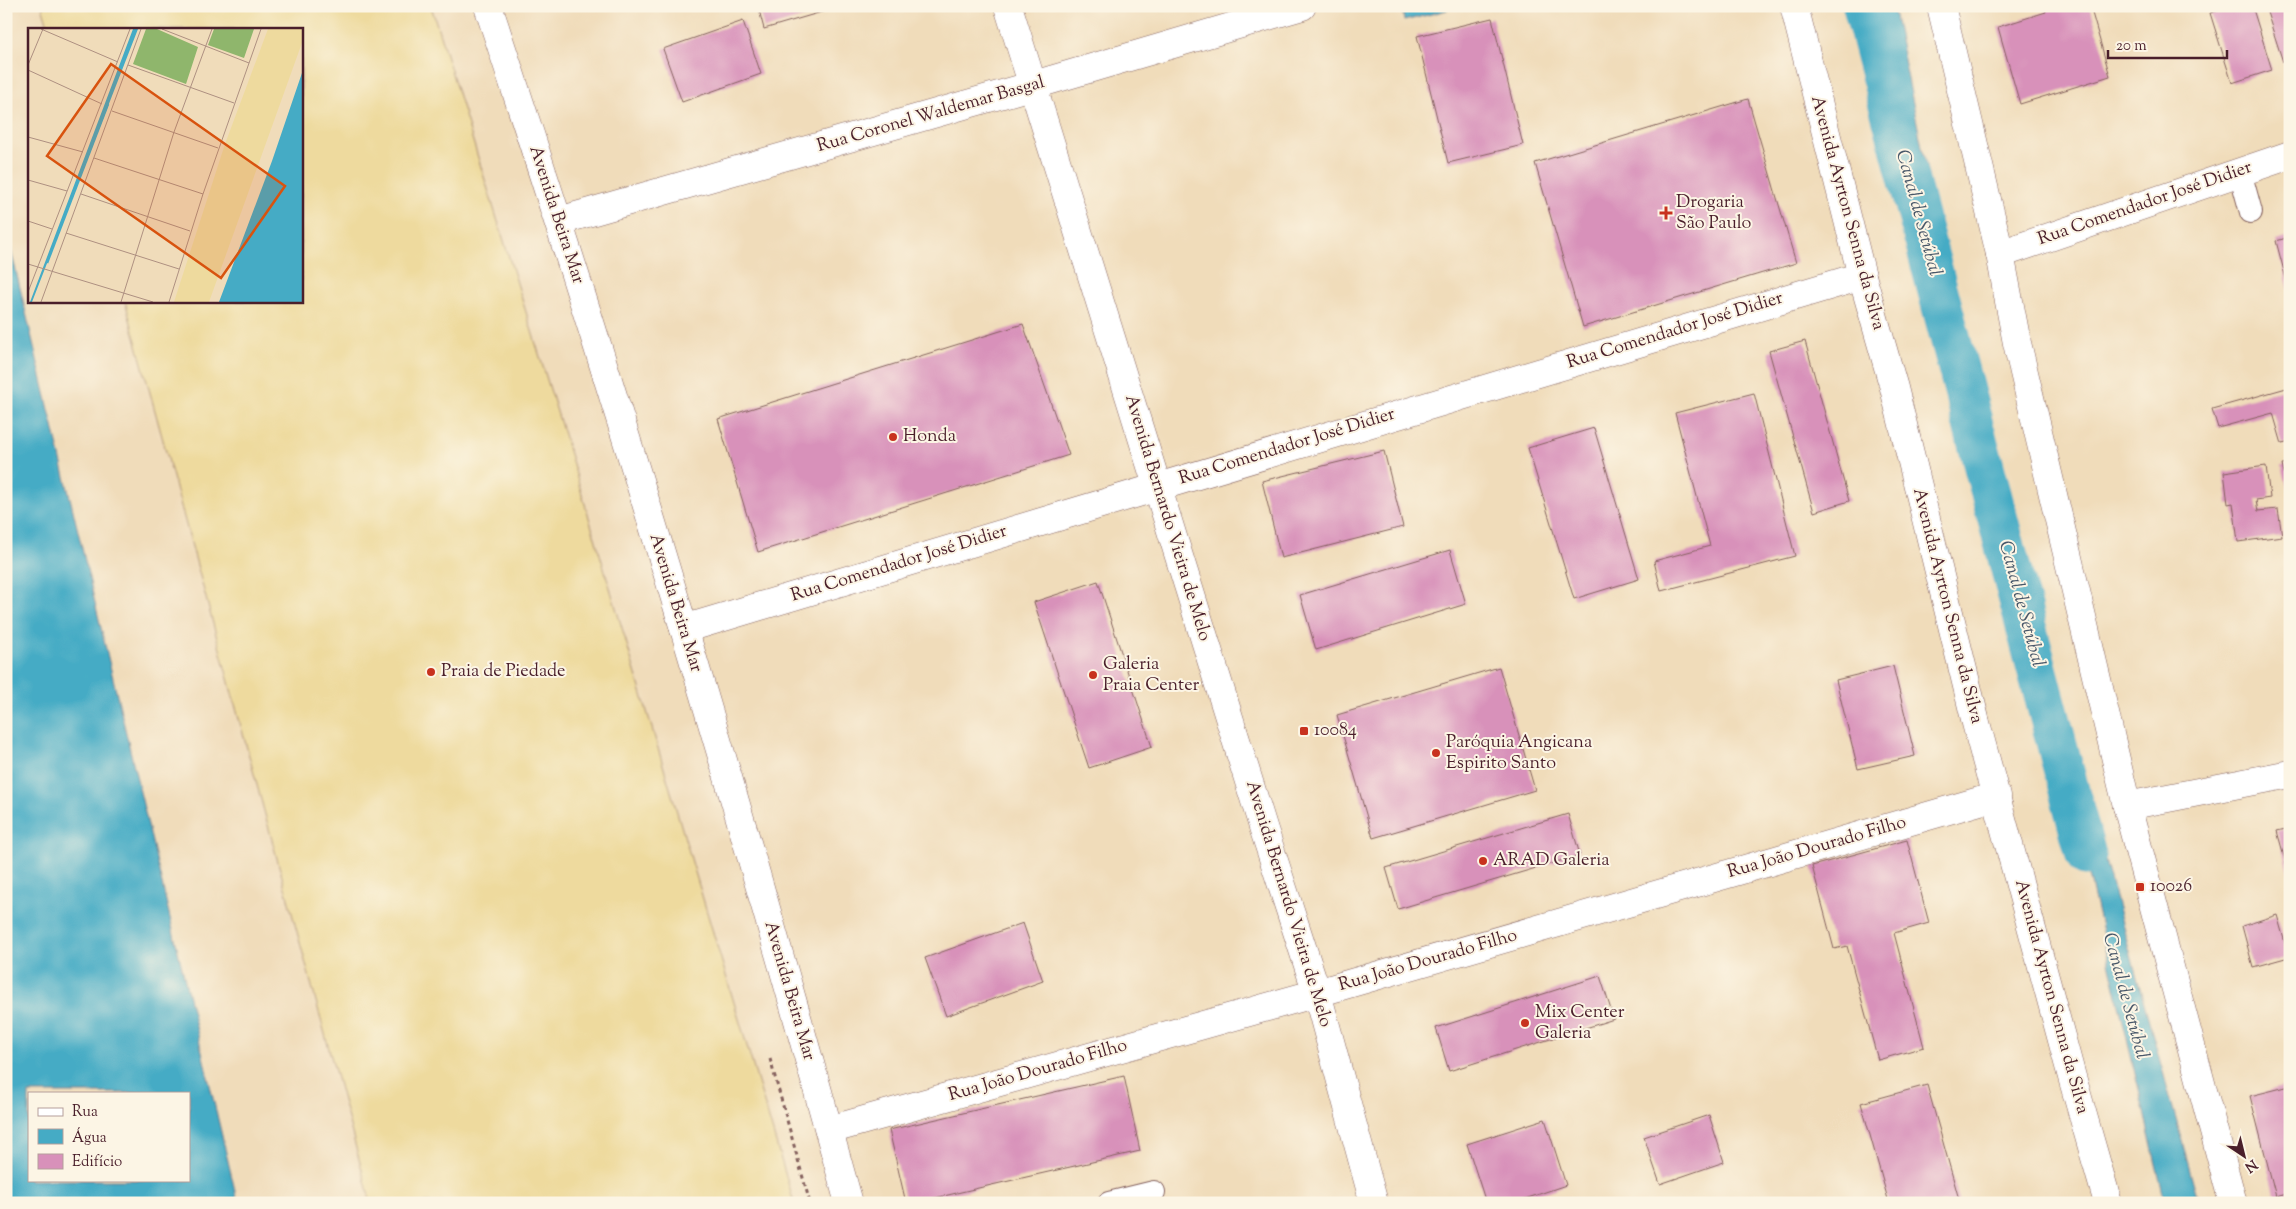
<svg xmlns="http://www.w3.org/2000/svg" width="2296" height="1209" font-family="'Sorts Mill Goudy',serif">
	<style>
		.sand { fill: #eeda9e; stroke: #9c7c64 }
		.water { fill: #45abc5; stroke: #486578; fill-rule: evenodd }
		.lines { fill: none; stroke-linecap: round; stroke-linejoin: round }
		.canal { stroke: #45abc5; stroke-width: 41 }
		.building { fill: #d891ba }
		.service-casing { stroke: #84615d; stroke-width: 24 }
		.minor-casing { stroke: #84615d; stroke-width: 29 }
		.secondary-casing { stroke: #84615d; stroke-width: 29 }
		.primary-casing { stroke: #84615d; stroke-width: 29 }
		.path { stroke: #84615d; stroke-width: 3; stroke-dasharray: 4 4; stroke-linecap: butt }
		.service { stroke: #fff; stroke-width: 22 }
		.minor { stroke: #fff; stroke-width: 28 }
		.secondary { stroke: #fff; stroke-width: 28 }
		.primary { stroke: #fff; stroke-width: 28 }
		.poi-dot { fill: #c8321e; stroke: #fcf5e5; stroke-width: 2 }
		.labels { text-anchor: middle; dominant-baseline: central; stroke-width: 4; stroke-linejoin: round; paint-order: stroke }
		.street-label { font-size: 18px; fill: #4a1f2b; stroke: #fcf5e5 }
		.poi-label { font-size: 18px; fill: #4a1f2b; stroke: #fcf5e5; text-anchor: start }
		.water-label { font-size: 19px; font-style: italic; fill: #485769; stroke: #fcf5e5 }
		.inset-river { fill: none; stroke: #45abc5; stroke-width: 2.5 }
		.inset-road { fill: none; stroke: #ae9081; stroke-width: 1 }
		.view { fill: #d8530f; fill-opacity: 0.15; stroke: #d8530f; stroke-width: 2.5 }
		.inset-edge { fill: none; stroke: #4a1f2b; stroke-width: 2.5 }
	</style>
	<rect width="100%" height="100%" fill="#fcf5e5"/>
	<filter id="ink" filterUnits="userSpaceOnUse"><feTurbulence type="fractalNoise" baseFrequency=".02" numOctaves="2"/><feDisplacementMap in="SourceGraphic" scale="10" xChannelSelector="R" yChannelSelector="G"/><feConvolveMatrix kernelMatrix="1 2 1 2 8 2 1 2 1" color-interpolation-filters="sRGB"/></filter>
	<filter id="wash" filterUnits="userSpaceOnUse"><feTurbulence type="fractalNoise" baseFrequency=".0096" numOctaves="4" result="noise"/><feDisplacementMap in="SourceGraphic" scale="20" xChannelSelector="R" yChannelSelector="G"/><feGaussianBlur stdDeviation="1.12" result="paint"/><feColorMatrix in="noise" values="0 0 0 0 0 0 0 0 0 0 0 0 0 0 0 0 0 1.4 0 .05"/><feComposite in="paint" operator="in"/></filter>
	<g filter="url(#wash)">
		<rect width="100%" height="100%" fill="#f0dcba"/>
		<path class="sand" d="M42 6H431L567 444 794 1203H371L125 301H301V29H49Z"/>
		<g class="water">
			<path d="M1402 6H1447V10L1404 21Z"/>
			<path d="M1870 6H1893L1961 336 2199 1203H2165L2072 802Z"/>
			<path d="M6 229 238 1203H6ZM29 1093H189V1180H29Z"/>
		</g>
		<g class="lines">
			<path class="canal" d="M1863 6 2086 855"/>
		</g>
		<g id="blocks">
			<g class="building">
				<path d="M758 6H831L832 9 764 29Z"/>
				<path d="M2044 6H2090L2110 76 2020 104 1998 27 2046 12Z"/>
				<path d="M2232 6H2252L2272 70 2232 83 2210 13Z"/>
				<path d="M2265 6H2290V60L2283 62Z"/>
				<path d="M1492 18 1523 145 1448 163 1417 36Z"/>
				<path d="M743 21 761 74 682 102 663 49Z"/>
				<path d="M1748 99 1796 263 1583 327 1535 163Z"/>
				<path d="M2290 237V290H2289L2276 241Z"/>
				<path d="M1023 324 1069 455 758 552 718 419Z"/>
				<path d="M1805 341 1849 501 1814 512 1769 351Z"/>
				<path d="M2290 387V442L2282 444 2273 413 2218 428 2212 409Z"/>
				<path d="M1754 393 1795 556 1661 591 1654 561 1710 546 1675 413Z"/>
				<path d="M1594 428 1639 579 1574 599 1528 448Z"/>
				<path d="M1384 451 1403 527 1281 558 1262 481Z"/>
				<path d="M2290 464V495H2289L2282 465Z"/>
				<path d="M2266 466 2270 498 2256 500 2258 511 2278 509 2282 536 2238 542 2233 503 2228 504 2224 472Z"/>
				<path d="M1450 550 1466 604 1316 650 1300 595Z"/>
				<path d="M1098 581 1152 747 1089 768 1034 602Z"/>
				<path d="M1893 666 1915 756 1858 769 1836 680Z"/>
				<path d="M1499 667 1535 790 1373 838 1337 715Z"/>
				<path d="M1568 814 1580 855 1398 909 1386 868Z"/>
				<path d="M2290 828V874H2289L2277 831Z"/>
				<path d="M1907 840 1929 923 1894 933 1924 1047 1878 1060 1847 946 1834 949 1812 866Z"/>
				<path d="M2277 915 2289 957 2253 967 2242 926Z"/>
				<path d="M1023 923 1043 981 946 1016 925 958Z"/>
				<path d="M1600 976 1614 1019 1449 1071 1436 1028Z"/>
				<path d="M1124 1076 1140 1151 913 1203H906L889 1130Z"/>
				<path d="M1927 1085 1960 1203H1889L1861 1103Z"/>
				<path d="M2290 1086V1193L2276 1197 2250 1096Z"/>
				<path d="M1709 1115 1724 1162 1660 1184 1644 1137Z"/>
				<path d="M1545 1119 1566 1185 1513 1203H1486L1467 1144Z"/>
			</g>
		</g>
	</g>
	<g filter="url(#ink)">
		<use href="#blocks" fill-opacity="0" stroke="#84615d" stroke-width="1"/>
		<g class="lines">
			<g class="service-casing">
				<g id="service">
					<path d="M2240 172 2251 212"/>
					<path d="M1109 1203 1154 1192"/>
				</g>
			</g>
			<g class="minor-casing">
				<g id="minor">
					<path d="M559 221 1034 85 1302 6"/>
					<path d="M2000 254 2290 155"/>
					<path d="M684 629 1862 276"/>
					<path d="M2127 806 2290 774"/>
					<path d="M829 1130 1317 993 1997 796"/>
				</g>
			</g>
			<g class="secondary-casing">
				<path id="secondary" d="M488 6C619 401 738 801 849 1203"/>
			</g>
			<g class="primary-casing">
				<g id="primary">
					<path d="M1008 6 1264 830 1317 993 1374 1203"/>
					<path d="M1794 6 1862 276 1894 388 1976 723 2072 1077 2108 1203"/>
					<path d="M1941 6 2000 254 2017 343 2127 806 2233 1203"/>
				</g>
			</g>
			<path class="path" d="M770 1059 810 1203"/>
			<use href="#service" class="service"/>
			<use href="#minor" class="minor"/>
			<use href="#secondary" class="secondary"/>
			<use href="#primary" class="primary"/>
		</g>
	</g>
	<g class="poi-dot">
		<path d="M1663.5 205.5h5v5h5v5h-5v5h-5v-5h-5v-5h5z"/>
		<circle cx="893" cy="437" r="5"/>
		<circle cx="431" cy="672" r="5"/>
		<circle cx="1093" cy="675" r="5"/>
		<rect x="1299" y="726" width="10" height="10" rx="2.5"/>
		<circle cx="1436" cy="753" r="5"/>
		<circle cx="1483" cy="861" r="5"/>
		<rect x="2135" y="882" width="10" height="10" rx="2.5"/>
		<circle cx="1525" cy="1023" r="5"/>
	</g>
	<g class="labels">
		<g class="street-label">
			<text transform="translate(931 115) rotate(-16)">Rua Coronel Waldemar Basgal</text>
			<text transform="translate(2145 204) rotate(-19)">Rua Comendador José Didier</text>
			<text transform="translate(1847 213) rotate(75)">Avenida Ayrton Senna da Silva</text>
			<text transform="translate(556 215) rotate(72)">Avenida Beira Mar</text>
			<text transform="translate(1675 331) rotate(-17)">Rua Comendador José Didier</text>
			<text transform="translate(1287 447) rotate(-17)">Rua Comendador José Didier</text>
			<text transform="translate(1167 518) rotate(73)">Avenida Bernardo Vieira de Melo</text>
			<text transform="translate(899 564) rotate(-17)">Rua Comendador José Didier</text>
			<text transform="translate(675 603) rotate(73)">Avenida Beira Mar</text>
			<text transform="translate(1947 606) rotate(76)">Avenida Ayrton Senna da Silva</text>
			<text transform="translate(1817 848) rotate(-16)">Rua João Dourado Filho</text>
			<text transform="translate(1288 904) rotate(73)">Avenida Bernardo Vieira de Melo</text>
			<text transform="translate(1428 961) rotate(-16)">Rua João Dourado Filho</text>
			<text transform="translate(789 991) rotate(74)">Avenida Beira Mar</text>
			<text transform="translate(2051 997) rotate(75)">Avenida Ayrton Senna da Silva</text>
			<text transform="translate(1038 1071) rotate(-16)">Rua João Dourado Filho</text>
		</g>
		<g class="poi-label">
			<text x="1676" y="203">Drogaria<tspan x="1676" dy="21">São Paulo</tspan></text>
			<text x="903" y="437">Honda</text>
			<text x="1103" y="665">Galeria<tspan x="1103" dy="21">Praia Center</tspan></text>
			<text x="441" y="672">Praia de Piedade</text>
			<text x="1314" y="731">10084</text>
			<text x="1446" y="743">Paróquia Angicana<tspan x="1446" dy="21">Espirito Santo</tspan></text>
			<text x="1493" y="861">ARAD Galeria</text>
			<text x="2150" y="887">10026</text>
			<text x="1535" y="1013">Mix Center<tspan x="1535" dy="21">Galeria</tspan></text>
		</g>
		<g class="water-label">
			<text transform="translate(1918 213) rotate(75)">Canal de Setúbal</text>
			<text transform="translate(2021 604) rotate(75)">Canal de Setúbal</text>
			<text transform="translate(2125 996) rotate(75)">Canal de Setúbal</text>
		</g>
	</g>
	<g transform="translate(28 28)">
		<rect width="275" height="275" fill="#f0dcba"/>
		<path d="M118 1H129L170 19 158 56 105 36ZM186 1H226L216 30 180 17Z" fill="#8fb66c"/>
		<path d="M240 1H275V12L181 274H146L197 116Z" fill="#eeda9e"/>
		<path d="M105 1H110L4 274H2ZM275 42V274H191L244 133Z" fill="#45abc5"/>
		<path class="inset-river" d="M19 235 80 76"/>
		<path class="inset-road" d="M13 1 90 34M134 1 221 35M0 37 15 1M100 37 206 75M0 42 74 76M84 83 190 120M0 109 55 124M66 130 175 166M0 152 39 163M53 166 162 203M0 193 24 201M38 205 151 241M0 236 125 274M0 264 102 1M13 274 113 1M93 274 146 104 184 1M141 274 175 166 233 1"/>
		<path class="view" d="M83 36 257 158 193 250 19 128Z"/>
		<rect width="275" height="275" class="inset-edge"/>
	</g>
	<rect width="2296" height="1209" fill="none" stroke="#fcf5e5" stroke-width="25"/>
	<rect x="28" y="1092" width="162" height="90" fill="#fcf5e5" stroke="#b59f9b"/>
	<rect x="38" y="1108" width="25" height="8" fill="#ffffff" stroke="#b59f9b"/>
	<text x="72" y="1116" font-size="15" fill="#4a1f2b">Rua</text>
	<rect x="38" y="1129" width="25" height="15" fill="#45abc5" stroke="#b59f9b"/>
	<text x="72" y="1142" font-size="15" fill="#4a1f2b">Água</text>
	<rect x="38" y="1154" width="25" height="15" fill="#d891ba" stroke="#b59f9b"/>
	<text x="72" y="1166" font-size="15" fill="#4a1f2b">Edifício</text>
	<g transform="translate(2244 1156) rotate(145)" stroke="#fcf5e5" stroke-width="4" paint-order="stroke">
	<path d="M0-4L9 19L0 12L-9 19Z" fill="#4a1f2b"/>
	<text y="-8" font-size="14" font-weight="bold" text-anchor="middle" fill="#4a1f2b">N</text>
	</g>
	<path d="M2108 50v8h119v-8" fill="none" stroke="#4a1f2b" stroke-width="2.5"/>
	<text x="2116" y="50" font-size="15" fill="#4a1f2b" stroke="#fcf5e5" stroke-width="4" paint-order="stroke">20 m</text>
</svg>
